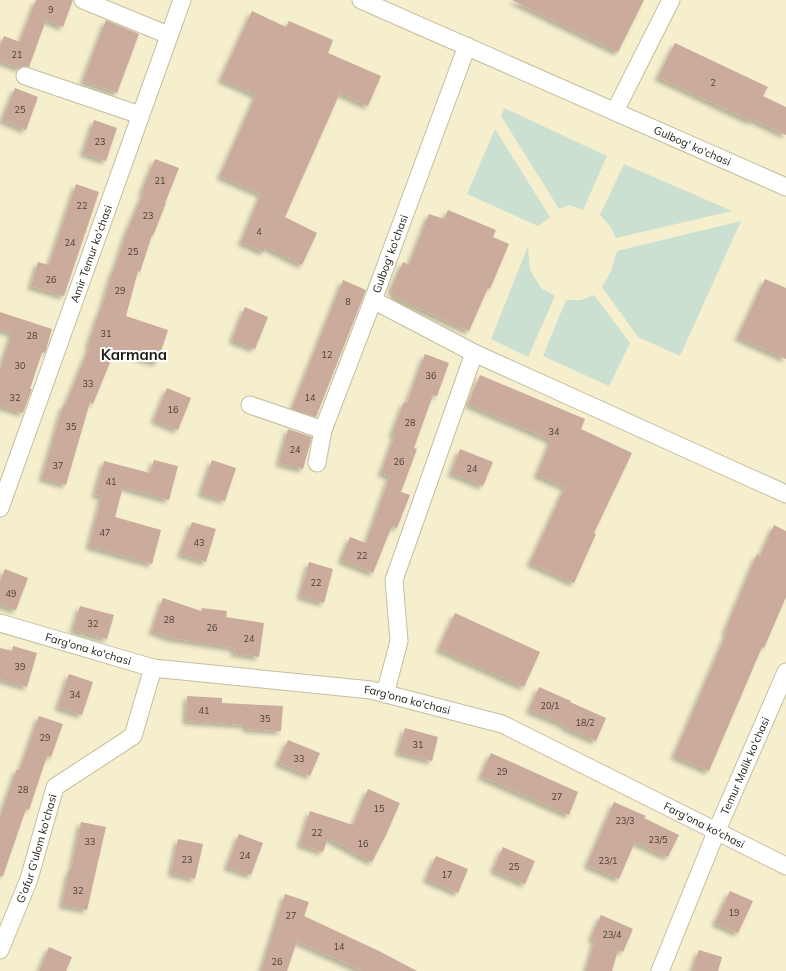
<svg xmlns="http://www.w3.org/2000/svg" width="786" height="971" font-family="Mulish,sans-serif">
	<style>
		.grass { fill: #cce0d2 }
		.building { fill: #cbab9b; filter: url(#shadow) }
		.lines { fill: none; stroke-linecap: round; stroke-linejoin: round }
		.minor-casing { stroke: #c4be9e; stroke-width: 19 }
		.minor { stroke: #fff; stroke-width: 17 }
		.labels { text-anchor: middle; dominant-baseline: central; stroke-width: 4; stroke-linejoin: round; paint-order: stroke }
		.number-label { font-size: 9px; fill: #4a4034 }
		.street-label { font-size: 11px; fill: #1f1d11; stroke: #fff }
		.district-label { font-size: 15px; font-weight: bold; fill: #1f1d11; stroke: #fff }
	</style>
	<defs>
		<filter id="shadow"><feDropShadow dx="-3.5" dy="3.5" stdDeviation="2" flood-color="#0004"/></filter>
	</defs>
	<rect width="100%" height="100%" fill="#f5efce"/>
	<g class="grass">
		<path d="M504 108 607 156 583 210 570 205 559 209 501 116Z"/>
		<path d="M495 129 550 217 538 226 467 194Z"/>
		<path d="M624 164 732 211 616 238 610 226 600 215Z"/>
		<path d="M741 221 680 356 638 337 602 287 611 271 617 251Z"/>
		<path d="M528 246 530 270 541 288 555 296 528 357 491 339Z"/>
		<path d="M594 295 630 343 609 386 543 356 566 300H581Z"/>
	</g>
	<g class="building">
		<path d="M36 0H73L63 27 46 20 29 67 23 66 19 68 0 61V46L4 36 20 42Z"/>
		<path d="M512 0H644L618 52Z"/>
		<path d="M252 11 286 27 289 21 333 40 328 53 381 76 368 106 340 93 285 217 317 233 302 265 266 247 264 252 241 242 261 194 220 176 256 95 221 79Z"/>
		<path d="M106 20 139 34 117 93 83 81Z"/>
		<path d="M675 43 768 87 763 96 786 107V135L752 119 751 121 658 77Z"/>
		<path d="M15 88 38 97 26 130 2 120Z"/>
		<path d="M94 120 117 128 106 161 83 153Z"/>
		<path d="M155 159 179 168 165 203H166L153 236 152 235 140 272 138 271 126 316 168 330 157 363 115 350 93 404 90 402 66 485 42 478 63 406H65L90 346H88L99 313H100L113 270H114L127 231 144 192 142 191Z"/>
		<path d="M76 184 99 192 64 296 31 286 38 262 49 265Z"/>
		<path d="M448 210 496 230 493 237 509 244 490 289 488 288 469 331 396 298 391 289 403 262 409 265 429 214 444 219Z"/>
		<path d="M765 279 786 288V359L738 337Z"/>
		<path d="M343 280 366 290 316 417 292 409Z"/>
		<path d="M245 307 268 317 255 349 232 340Z"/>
		<path d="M0 312 52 329 45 353 42 352 30 389H32L23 413 0 406V369L12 333 0 330Z"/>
		<path d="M425 354 449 363 437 396 433 395 414 448 417 449 401 492 410 495 397 528 392 526 373 573 341 560 350 537 366 543 390 476 381 473 395 435 392 434 404 402 407 403Z"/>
		<path d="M480 375 585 419 581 429 632 453 594 533 596 534 574 583 530 563 565 487 537 475 551 440 468 404Z"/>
		<path d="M167 388 191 398 178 430 154 420Z"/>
		<path d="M288 429 312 437 303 469 279 463Z"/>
		<path d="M460 449 493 462 483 486 451 473Z"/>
		<path d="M154 460 178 466 169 500 123 487 115 517 161 530 152 564 89 546 102 496 95 495 104 461 150 473Z"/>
		<path d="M212 460 236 468 225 501 201 493Z"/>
		<path d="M192 522 216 529 206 562 180 554Z"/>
		<path d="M774 525 786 531V597L764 648 762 647 709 771 674 756 727 632 725 631 757 554 760 556Z"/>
		<path d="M309 562 333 569 324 603 300 596Z"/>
		<path d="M5 569 28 578 16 610 0 605V581Z"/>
		<path d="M163 598 201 611 202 608 227 611 226 617 264 623 259 657 234 653 235 648 171 638 152 631Z"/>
		<path d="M80 606 114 615 107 639 73 630Z"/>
		<path d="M455 613 540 652 524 687 439 649Z"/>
		<path d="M13 646 37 653 27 687 0 679V648L12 651Z"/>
		<path d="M69 674 93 682 82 715 58 707Z"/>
		<path d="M539 687 571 701 570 702 606 718 596 741 564 727 565 725 529 710Z"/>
		<path d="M187 696 222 698V703L283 706 281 731 246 729 247 725 186 721Z"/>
		<path d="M39 716 63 724 51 757 47 756 29 810 26 809 3 876H0V817L17 769 20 770Z"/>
		<path d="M405 728 438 737 432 761 398 752Z"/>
		<path d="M288 740 320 753 310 776 278 763Z"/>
		<path d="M491 753 578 792 569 815 481 776Z"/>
		<path d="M368 789 400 803 386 835 372 862 328 838 323 852 300 844 310 811 353 825Z"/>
		<path d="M614 802 646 816 644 818 679 835 668 857 635 842 619 879 587 865Z"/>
		<path d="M81 822 106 827 87 910 62 905 69 871H71Z"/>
		<path d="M239 834 263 843 251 875 227 867Z"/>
		<path d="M178 839 203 844 195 879 171 873Z"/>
		<path d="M503 847 535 861 525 884 493 870Z"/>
		<path d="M436 856 468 869 458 893 426 879Z"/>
		<path d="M730 891 753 901 738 933 715 923Z"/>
		<path d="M285 894 309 902 304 916 379 951 417 971H363L297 941 287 971H261Z"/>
		<path d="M601 915 633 929 623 952 618 950 612 971H586L595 940 591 938Z"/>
		<path d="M49 947 72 957 66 971H39Z"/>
		<path d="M699 950 722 957 718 971H692Z"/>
	</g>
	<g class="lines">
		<g class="minor-casing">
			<g id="minor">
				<path d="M83 0 168 35"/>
				<path id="s1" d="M361 0 786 187"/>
				<path d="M25 76 140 115"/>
				<path d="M615 111 671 0"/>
				<path d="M373 300 474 353 786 494"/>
				<path d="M250 405 323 430"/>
				<path id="s2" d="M317 463 323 430 373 300 467 46"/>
				<path id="s3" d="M0 508 182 0"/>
				<path id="s4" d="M0 623 153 668 371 690 502 724 786 866"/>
				<path d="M385 694 399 641 394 580 474 353"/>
				<path id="s5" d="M0 950 29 879 55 787 133 736 153 668"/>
				<path id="s6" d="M660 971 717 830 786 672"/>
			</g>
		</g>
		<use href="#minor" class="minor"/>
	</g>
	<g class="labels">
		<g class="number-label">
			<text x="51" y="9">9</text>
			<text x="17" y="54">21</text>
			<text x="713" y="82">2</text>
			<text x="20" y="109">25</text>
			<text x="100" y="141">23</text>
			<text x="160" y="180">21</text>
			<text x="82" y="205">22</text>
			<text x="148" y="215">23</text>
			<text x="259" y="231">4</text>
			<text x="70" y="242">24</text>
			<text x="133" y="251">25</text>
			<text x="51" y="279">26</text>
			<text x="120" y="290">29</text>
			<text x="348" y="301">8</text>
			<text x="106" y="333">31</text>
			<text x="32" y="335">28</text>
			<text x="327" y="354">12</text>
			<text x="20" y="365">30</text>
			<text x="431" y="375">36</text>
			<text x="88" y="383">33</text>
			<text x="15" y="397">32</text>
			<text x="310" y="397">14</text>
			<text x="173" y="409">16</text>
			<text x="410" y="422">28</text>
			<text x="71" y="426">35</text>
			<text x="554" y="431">34</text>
			<text x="295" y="449">24</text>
			<text x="399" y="461">26</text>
			<text x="58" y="465">37</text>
			<text x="472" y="468">24</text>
			<text x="111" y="481">41</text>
			<text x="105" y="532">47</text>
			<text x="199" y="542">43</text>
			<text x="362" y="555">22</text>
			<text x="316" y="582">22</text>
			<text x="11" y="593">49</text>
			<text x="169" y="619">28</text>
			<text x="93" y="623">32</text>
			<text x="212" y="627">26</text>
			<text x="249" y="638">24</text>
			<text x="20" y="666">39</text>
			<text x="75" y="694">34</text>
			<text x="550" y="705">20/1</text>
			<text x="204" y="710">41</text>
			<text x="265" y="718">35</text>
			<text x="585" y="722">18/2</text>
			<text x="45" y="737">29</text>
			<text x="418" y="744">31</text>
			<text x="299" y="758">33</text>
			<text x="502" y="771">29</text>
			<text x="23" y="789">28</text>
			<text x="557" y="796">27</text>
			<text x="379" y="808">15</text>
			<text x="625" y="820">23/3</text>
			<text x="317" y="832">22</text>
			<text x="658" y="839">23/5</text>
			<text x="90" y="841">33</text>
			<text x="363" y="843">16</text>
			<text x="245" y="855">24</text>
			<text x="187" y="859">23</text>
			<text x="608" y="860">23/1</text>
			<text x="514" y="866">25</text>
			<text x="447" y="874">17</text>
			<text x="78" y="890">32</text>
			<text x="734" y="912">19</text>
			<text x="291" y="915">27</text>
			<text x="612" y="934">23/4</text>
			<text x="339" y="946">14</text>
			<text x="277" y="961">26</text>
		</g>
		<g class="street-label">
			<text stroke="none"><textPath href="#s1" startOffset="362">Gulbog' ko'chasi</textPath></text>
			<text stroke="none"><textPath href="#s3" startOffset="270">Amir Temur ko'chasi</textPath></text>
			<text stroke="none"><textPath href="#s2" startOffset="222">Gulbog' ko'chasi</textPath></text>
			<text stroke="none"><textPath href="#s4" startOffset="92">Farg'ona ko'chasi</textPath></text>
			<text stroke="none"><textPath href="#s4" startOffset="416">Farg'ona ko'chasi</textPath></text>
			<text stroke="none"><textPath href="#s6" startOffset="222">Temur Malik ko'chasi</textPath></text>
			<text stroke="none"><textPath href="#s4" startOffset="740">Farg'ona ko'chasi</textPath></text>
			<text stroke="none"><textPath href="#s5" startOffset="108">G'afur G'ulom ko'chasi</textPath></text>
		</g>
		<g class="district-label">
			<text x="134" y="354">Karmana</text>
		</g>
	</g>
</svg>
